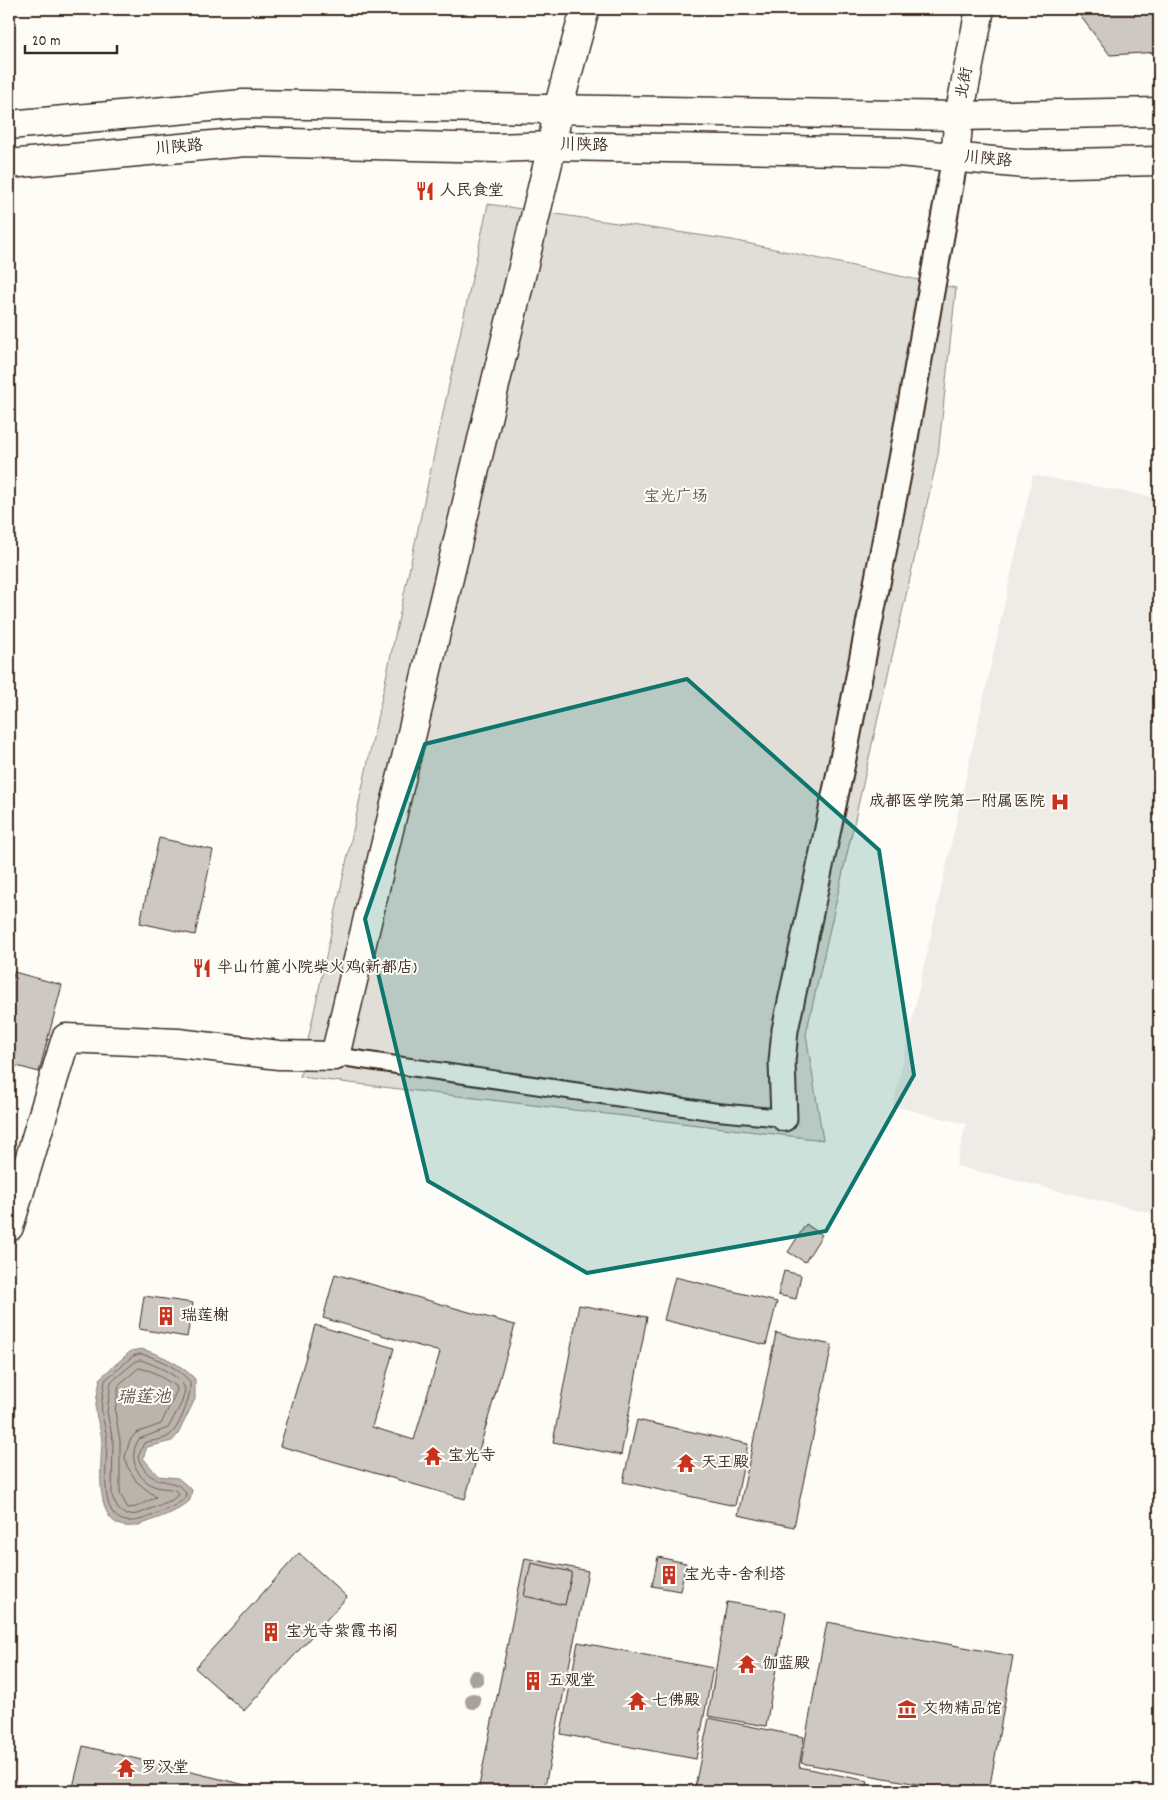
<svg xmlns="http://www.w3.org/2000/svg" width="1168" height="1800" font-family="Dekko,'LXGW WenKai TC',sans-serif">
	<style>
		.built { fill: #efece7 }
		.green { fill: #e1ded7; stroke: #8e847a }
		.water { fill: #bbb4ad; stroke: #887d74 }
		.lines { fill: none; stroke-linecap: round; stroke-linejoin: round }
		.shore { stroke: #6e6157; stroke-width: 1 }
		.building { fill: #cdc8c2; stroke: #3b2a1e }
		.service-casing { stroke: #3b2a1e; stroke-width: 20 }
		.pedestrian-casing { stroke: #3b2a1e; stroke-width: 29 }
		.minor-casing { stroke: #3b2a1e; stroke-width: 31 }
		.secondary-casing { stroke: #3b2a1e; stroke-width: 31 }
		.service { stroke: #fdfcf7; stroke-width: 16 }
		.pedestrian { stroke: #fdfcf7; stroke-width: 25 }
		.minor { stroke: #fdfcf7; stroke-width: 28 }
		.secondary { stroke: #fdfcf7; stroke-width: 28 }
		.tree { fill: #a9a199 }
		.marked { fill: #0f766e; fill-opacity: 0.2; stroke: #0f766e; stroke-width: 4; stroke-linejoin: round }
		.labels { text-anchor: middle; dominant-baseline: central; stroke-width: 4; stroke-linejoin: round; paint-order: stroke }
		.street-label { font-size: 16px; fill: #3b2a1e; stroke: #fdfcf7 }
		.poi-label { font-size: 16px; fill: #3b2a1e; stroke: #fdfcf7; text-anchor: start }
		.park-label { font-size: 16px; fill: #64574c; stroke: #fdfcf7 }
		.water-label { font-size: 18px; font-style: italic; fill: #615349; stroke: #fdfcf7 }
	</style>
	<rect width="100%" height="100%" fill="#fdfcf7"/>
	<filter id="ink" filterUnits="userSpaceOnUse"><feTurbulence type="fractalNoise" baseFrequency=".02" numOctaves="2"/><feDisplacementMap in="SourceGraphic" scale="10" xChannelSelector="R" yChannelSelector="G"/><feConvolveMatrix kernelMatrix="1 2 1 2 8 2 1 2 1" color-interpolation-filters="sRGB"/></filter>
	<g filter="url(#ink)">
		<path class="built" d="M1033 475 1159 498V1215L956 1166 966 1124 893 1106Z"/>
		<path class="green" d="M488 204 732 240 956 288 938 455 806 1034 823 1140 300 1077Z"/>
		<path class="water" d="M141 1349C160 1354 181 1364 195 1379V1399L178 1434 172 1441 147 1447 143 1458 158 1476 178 1478 192 1490 190 1500C180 1511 165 1515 150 1521 93 1546 100 1477 102 1442 102 1432 97 1422 96 1412 95 1401 99 1389 100 1378L131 1351Z"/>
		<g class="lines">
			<g class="shore">
				<path d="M141 1354C158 1358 179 1368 190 1382 192 1395 179 1431 167 1437 160 1441 151 1440 144 1443L138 1457C149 1491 175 1474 186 1493L185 1498C176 1507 162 1511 151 1516 94 1540 107 1474 107 1441 107 1431 103 1423 102 1414 100 1404 104 1390 105 1380L133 1356Z"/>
				<path d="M141 1360C153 1364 184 1377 185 1390L182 1402 168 1428 139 1439C128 1455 135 1478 154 1486 162 1490 174 1486 179 1494L172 1500 138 1514 126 1515 118 1509 112 1496 113 1441 107 1412 111 1382 136 1361Z"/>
				<path d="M139 1368 151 1371 176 1386 177 1390 161 1424 136 1433 130 1440 125 1457 127 1466 137 1482 156 1497 136 1507 128 1508 120 1494V1441L115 1411 119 1385Z"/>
			</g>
		</g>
		<g class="building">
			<path d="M1075 9H1159V52L1110 55Z"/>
			<path d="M159 838 213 850 195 935 140 923Z"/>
			<path d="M14 972 62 985 39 1072 9 1064V992Z"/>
			<path d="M806 1224 822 1235 805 1262 788 1252Z"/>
			<path d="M784 1271 801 1275 796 1299 778 1295Z"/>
			<path d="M335 1274 515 1325 465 1499 280 1446 315 1325 394 1348 372 1427 414 1440 440 1352 323 1318Z"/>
			<path d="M675 1277 777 1302 766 1345 664 1320Z"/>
			<path d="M144 1296 193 1303 187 1337 139 1329Z"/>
			<path d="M579 1305 647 1317 621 1455 553 1442Z"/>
			<path d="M776 1333 832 1345 794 1527 738 1515Z"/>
			<path d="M637 1420 748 1444 735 1506 623 1482Z"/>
			<path d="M299 1553 347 1597 244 1711 195 1668Z"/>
			<path d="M658 1557 686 1563 680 1591 652 1586Z"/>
			<path d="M525 1558 588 1571 544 1791H478Z"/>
			<path d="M531 1563 572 1572 565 1605 524 1596Z"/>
			<path d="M727 1602 786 1612 766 1726 708 1716Z"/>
			<path d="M827 1622 1013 1656 989 1791H957L801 1763Z"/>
			<path d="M578 1642 713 1668 696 1759 561 1734Z"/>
			<path d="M709 1718 804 1737 799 1767 868 1781 866 1791H694Z"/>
			<path d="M83 1746 266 1790 72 1791Z"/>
		</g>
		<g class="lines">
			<g class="service-casing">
				<path id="service" d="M335 1056 717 1112 784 1118"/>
			</g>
			<g class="pedestrian-casing">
				<path id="pedestrian" d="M784 1118 782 1062 785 1030 845 749 903 449 955 157"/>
			</g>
			<g class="minor-casing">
				<g id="minor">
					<path d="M955 157 959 116 980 9"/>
					<path d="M9 1227 66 1038 178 1043 279 1055 335 1056 552 146 558 109 585 9"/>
				</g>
			</g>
			<g class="secondary-casing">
				<g id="secondary">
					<path d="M9 125 243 104 959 116 1159 112"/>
					<path d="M9 164 245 142 497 148 552 146 899 152 1025 164 1159 161"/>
				</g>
			</g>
			<use href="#service" class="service"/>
			<use href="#pedestrian" class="pedestrian"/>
			<use href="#minor" class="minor"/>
			<use href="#secondary" class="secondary"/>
		</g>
		<g class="tree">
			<circle cx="476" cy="1678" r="8"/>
			<circle cx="473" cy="1701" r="8"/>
		</g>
	</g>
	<path class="marked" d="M687 679 879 850 914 1075 826 1231 587 1273 428 1181 365 919 425 744Z"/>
	<defs>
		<g id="restaurant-bare" transform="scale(1.5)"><path d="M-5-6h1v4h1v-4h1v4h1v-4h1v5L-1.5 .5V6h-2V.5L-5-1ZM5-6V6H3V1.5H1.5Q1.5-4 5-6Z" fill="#c8321e" stroke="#fdfcf7" stroke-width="2.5" paint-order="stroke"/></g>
		<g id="hospital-bare" transform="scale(1.5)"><path d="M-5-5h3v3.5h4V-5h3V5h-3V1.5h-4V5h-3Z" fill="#c8321e" stroke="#fdfcf7" stroke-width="2.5" paint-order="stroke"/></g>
		<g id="building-bare" transform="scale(1.5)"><path d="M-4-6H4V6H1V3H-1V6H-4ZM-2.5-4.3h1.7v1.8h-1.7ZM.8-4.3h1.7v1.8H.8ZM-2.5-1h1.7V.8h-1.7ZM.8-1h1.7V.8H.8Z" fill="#c8321e" stroke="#fdfcf7" stroke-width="2.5" paint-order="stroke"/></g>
		<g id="temple-bare" transform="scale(1.5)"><path d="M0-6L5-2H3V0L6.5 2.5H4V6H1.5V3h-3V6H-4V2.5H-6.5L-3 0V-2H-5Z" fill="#c8321e" stroke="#fdfcf7" stroke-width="2.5" paint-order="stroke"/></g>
		<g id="museum-bare" transform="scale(1.5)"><path d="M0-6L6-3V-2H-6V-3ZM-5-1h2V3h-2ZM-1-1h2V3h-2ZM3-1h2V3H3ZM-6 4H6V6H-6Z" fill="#c8321e" stroke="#fdfcf7" stroke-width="2.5" paint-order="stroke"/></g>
	</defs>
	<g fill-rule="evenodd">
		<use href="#restaurant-bare" x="425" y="191"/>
		<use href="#hospital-bare" x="1060" y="802"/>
		<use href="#restaurant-bare" x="202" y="968"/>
		<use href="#building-bare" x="166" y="1316"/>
		<use href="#temple-bare" x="433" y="1456"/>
		<use href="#temple-bare" x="686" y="1463"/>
		<use href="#building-bare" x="669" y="1575"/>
		<use href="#building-bare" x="271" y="1632"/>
		<use href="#temple-bare" x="747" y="1664"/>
		<use href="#building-bare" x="533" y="1681"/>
		<use href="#temple-bare" x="637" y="1701"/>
		<use href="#museum-bare" x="907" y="1709"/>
		<use href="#temple-bare" x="126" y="1768"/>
	</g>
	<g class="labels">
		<g class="street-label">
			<text transform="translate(965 83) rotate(-79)">北街</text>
			<text transform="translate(584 146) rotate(1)">川陕路</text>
			<text transform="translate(179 148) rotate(-5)">川陕路</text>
			<text transform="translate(988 160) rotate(5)">川陕路</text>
		</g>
		<g class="poi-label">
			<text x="440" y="191">人民食堂</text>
			<text x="1045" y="802" text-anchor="end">成都医学院第一附属医院</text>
			<text x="217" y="968">半山竹簏小院柴火鸡(新都店)</text>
			<text x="181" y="1316">瑞莲榭</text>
			<text x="448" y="1456">宝光寺</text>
			<text x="701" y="1463">天王殿</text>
			<text x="684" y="1575">宝光寺-舍利塔</text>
			<text x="286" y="1632">宝光寺紫霞书阁</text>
			<text x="762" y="1664">伽蓝殿</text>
			<text x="548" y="1681">五观堂</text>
			<text x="652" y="1701">七佛殿</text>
			<text x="922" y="1709">文物精品馆</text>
			<text x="141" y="1768">罗汉堂</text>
		</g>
		<g class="park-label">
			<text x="676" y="497">宝光广场</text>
		</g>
		<g class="water-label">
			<text x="144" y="1398">瑞莲池</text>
		</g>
	</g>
	<rect width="1168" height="1800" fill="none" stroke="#fdfcf7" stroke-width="30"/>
	<rect x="15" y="15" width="1138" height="1770" fill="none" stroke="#3b2a1e" stroke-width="2" filter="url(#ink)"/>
	<path d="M25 45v8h92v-8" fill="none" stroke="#3b2a1e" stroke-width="2.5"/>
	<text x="32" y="45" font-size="15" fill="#3b2a1e" stroke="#fdfcf7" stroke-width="4" paint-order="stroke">20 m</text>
</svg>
